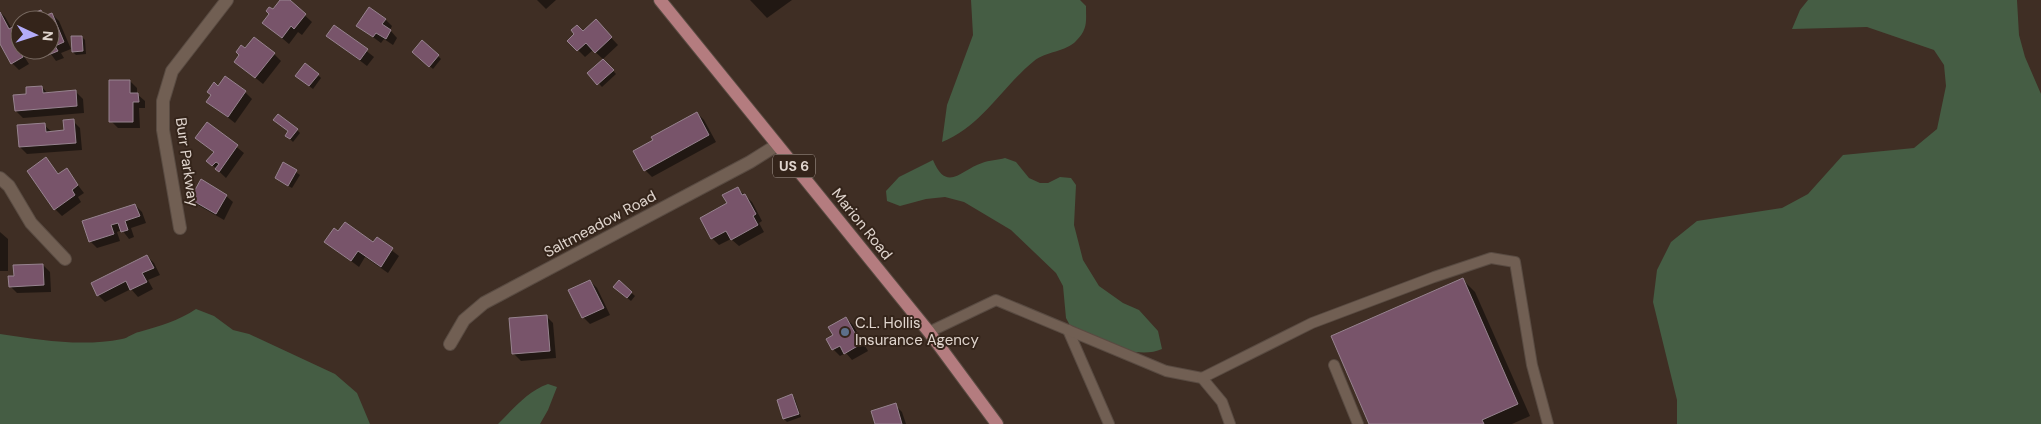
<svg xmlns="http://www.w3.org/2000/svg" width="2041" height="424" font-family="'DM Sans',sans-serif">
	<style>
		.green { fill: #455d44 }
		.shadow { fill: #0007 }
		.building { fill: #78546a; stroke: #97838f }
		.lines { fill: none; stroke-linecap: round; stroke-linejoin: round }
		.lane-casing { stroke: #594b42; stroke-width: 12 }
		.street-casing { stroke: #594b42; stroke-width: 14 }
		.primary-casing { stroke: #594b42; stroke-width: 14 }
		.lane { stroke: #715f53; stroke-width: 10 }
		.street { stroke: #715f53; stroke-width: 12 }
		.primary { stroke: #b47c7f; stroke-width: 12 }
		.service-dot { fill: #5c6f8a; stroke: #34241a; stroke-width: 2 }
		.labels { text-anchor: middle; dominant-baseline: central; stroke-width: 4; stroke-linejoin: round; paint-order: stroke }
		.shield { fill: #34241a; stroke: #aca098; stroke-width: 1 }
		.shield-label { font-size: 14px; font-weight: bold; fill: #e0d5ce }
		.street-label { font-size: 15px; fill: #e0d5ce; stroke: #34241a }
		.poi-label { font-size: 15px; fill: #e0d5ce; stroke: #34241a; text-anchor: start }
	</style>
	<rect width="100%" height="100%" fill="#3f2e24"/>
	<g class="green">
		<path d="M971 0H1080L1086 6C1086 22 1088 29 1076 41 1066 52 1046 51 1034 61 1003 86 981 127 942 142L947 105 973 35Z"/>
		<path d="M1808 0H2017L2019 35 2025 57 2041 94V424H1677V400L1653 302 1657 270 1671 242 1697 221 1782 208 1808 194 1843 155 1914 148 1937 129 1946 86 1944 65 1934 50 1867 27 1792 29 1800 10Z"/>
		<path d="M1005 158 1016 162 1029 178 1040 183H1048L1060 177 1071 178 1076 185 1074 225 1083 260 1099 286 1123 303 1139 310 1158 331 1162 349C1138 360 1099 342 1075 335L1066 318 1063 286 1056 273 1011 230 964 202 945 197 926 199 900 206 887 201 886 191 899 177 933 160C947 194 962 169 982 163 989 160 998 160 1005 158Z"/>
		<path d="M196 309 214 316 233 330 249 334 335 374 357 393 370 424H0V334C40 340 82 347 122 339 128 338 133 333 139 332 160 326 178 321 196 309Z"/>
		<path d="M548 384 557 387 548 410 540 424H498C513 409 528 391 548 384Z"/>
	</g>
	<g class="shadow">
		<path d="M281 0H288L312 22 302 35 298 32 289 44 264 23Z"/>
		<path d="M537 0H556L546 9Z"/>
		<path d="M750 0H792L767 18Z"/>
		<path d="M0 12 5 17 12 29 18 26 20 28V50L29 64 19 70 12 63 0 41Z"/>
		<path d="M41 12 46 17 52 14 59 21 71 49 61 53 64 58 56 61 48 50H50V20H35Z"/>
		<path d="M386 20 392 26 390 30 397 38 393 45 384 39 381 43 358 26Z"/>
		<path d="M335 26 374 57 367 66 328 36Z"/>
		<path d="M602 28 618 45 603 59 593 50 585 57 569 41 583 33Z"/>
		<path d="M82 37 85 40 86 54 76 55 73 52Z"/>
		<path d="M245 50 274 54 281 61 263 84 236 62Z"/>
		<path d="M417 55 438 56 441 59 433 69Z"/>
		<path d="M603 60 616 74 602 87 589 73Z"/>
		<path d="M318 75 321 78 313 89 300 79Z"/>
		<path d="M130 81 137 88V94L145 101V108H139L140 128H118L111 121Z"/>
		<path d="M42 87 48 94 76 92 83 99 84 113 23 118 16 111 28 95Z"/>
		<path d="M219 87 245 92 252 99 235 123 208 102Z"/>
		<path d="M697 113 704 120 716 142 652 177 645 170Z"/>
		<path d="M73 121 80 128 82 150 27 154 20 147 44 125 52 132H65Z"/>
		<path d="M208 124 244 153 226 178 208 161 215 153 197 138Z"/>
		<path d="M297 130 300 133 293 142 290 139Z"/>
		<path d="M46 159 59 175 66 170 84 193 78 197 81 202 62 216 55 209Z"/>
		<path d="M284 164 300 175 292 188 279 181Z"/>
		<path d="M738 189 752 202 762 221 759 223 764 232 739 246 731 239 719 245 712 238Z"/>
		<path d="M226 196 233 202 224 220 198 205 191 198Z"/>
		<path d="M135 205 142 212 146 223 131 228 134 237 129 239 122 230 117 232 120 241 97 248 90 241Z"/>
		<path d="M0 232 8 239V271H0Z"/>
		<path d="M377 239 399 256 388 273 365 257 359 267 326 242 373 244Z"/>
		<path d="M147 256 154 263 160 275 148 280 153 289 138 297 131 289 105 302 98 295Z"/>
		<path d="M43 265 50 272 51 292 17 293 10 286 15 277Z"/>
		<path d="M1463 280 1475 292 1530 416 1512 424H1370Z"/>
		<path d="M590 281 597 288 610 315 590 324 583 317Z"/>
		<path d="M619 282 635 296 631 301 618 290Z"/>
		<path d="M546 316 553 323 556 358 521 361 514 354Z"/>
		<path d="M846 318 853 325 868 351 852 360 846 353 840 356 833 349 835 336Z"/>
		<path d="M791 396 795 399 801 417 787 422 784 419Z"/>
		<path d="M895 405 902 412 906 424H876Z"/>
	</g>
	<g class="building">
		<path d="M280 0H290L306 14 294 29 291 26 282 38 262 23 269 14 266 11 269 7 273 9Z"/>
		<path d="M369 7 386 19 382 24 391 30 386 39 376 33 373 37 356 26Z"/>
		<path d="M41 10 44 16 52 13 64 42 55 46 58 51 48 55 46 50H50V20H34L31 14Z"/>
		<path d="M0 12 9 29 18 24 20 28V37L14 40 23 57 11 64 0 44Z"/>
		<path d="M596 19 612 37 595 53 586 43 577 51 567 41 574 34 571 30 577 25 583 31Z"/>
		<path d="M334 25 368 49 360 60 326 36Z"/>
		<path d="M71 36H82L83 51 72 52Z"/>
		<path d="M254 37 275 53 255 78 234 62 239 55 236 52 241 45 245 48Z"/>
		<path d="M422 40 439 55 429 67 412 52Z"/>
		<path d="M603 59 614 70 597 85 587 73Z"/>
		<path d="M305 63 319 74 309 86 295 76Z"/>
		<path d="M225 76 246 91 228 117 206 102 211 95 207 92 214 82 218 86Z"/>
		<path d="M109 80H130V93H138L139 102H133V122H109Z"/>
		<path d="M42 86 43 93 76 90 77 106 15 111 13 95 26 94V87Z"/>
		<path d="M697 112 709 135 644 171 633 151 653 140 651 137Z"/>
		<path d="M278 114 298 129 290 139 285 136 288 131 273 120Z"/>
		<path d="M74 119 76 143 19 147 17 125 45 123 46 132 64 130 63 120Z"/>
		<path d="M207 122 238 145 219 172 215 169 219 164 216 162 212 166 206 161 214 152 195 138Z"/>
		<path d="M46 157 58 174 67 168 78 185 72 190 75 195 54 210 27 171Z"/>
		<path d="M283 162 297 170 288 186 275 178Z"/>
		<path d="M201 179 227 195 216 214 190 199Z"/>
		<path d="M738 187 742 195 745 194 756 214 753 216 758 225 731 240 726 231 711 239 700 218 727 203 722 195Z"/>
		<path d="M135 204 140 216 125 221 128 230 121 232 118 223 111 225 114 234 89 242 82 221Z"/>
		<path d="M345 222 373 242 377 237 393 248 381 267 358 251 351 261 324 242 334 228 338 231Z"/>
		<path d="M147 255 154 268 142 273 147 282 130 290 126 281 97 296 91 283Z"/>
		<path d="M43 264 44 285 9 287 8 276H14L13 265Z"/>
		<path d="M1463 278 1518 404 1482 420 1484 424H1369L1331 336Z"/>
		<path d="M590 280 604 308 582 318 568 290Z"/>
		<path d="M619 280 632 292 627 298 613 287Z"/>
		<path d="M547 315 550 351 512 354 509 318Z"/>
		<path d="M846 317 861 344 844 354 840 346 832 350 826 339 833 335 828 327Z"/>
		<path d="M792 394 799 414 783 419 777 400Z"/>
		<path d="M896 403 902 424H875L871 411Z"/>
	</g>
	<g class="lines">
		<g class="lane-casing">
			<g id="lane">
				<path d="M1068 330 1109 424"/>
				<path d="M929 332 996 300 1166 371 1202 378 1222 402 1230 424"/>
				<path d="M1334 365 1358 424"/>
				<path d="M1202 378 1312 323 1434 277 1491 258 1515 262 1532 365 1548 424"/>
			</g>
		</g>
		<g class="street-casing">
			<g id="street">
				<path d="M0 178 9 186 31 223 65 259"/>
				<path d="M180 228 163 130V101L172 71 227 0"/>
				<path d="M450 344 464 320 484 303 750 162 777 145"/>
			</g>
		</g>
		<g class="primary-casing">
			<path id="primary" d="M660 0 929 332 997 424"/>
		</g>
		<use href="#lane" class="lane"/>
		<use href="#street" class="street"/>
		<use href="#primary" class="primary"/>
	</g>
	<circle class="service-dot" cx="845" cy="332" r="5"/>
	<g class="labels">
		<rect class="shield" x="773" y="154.5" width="42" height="23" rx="4"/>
		<g class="shield-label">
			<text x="794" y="166">US 6</text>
		</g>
		<g class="street-label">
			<text transform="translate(187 162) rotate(82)">Burr Parkway</text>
			<text transform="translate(600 224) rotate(-28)">Saltmeadow Road</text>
			<text transform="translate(862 224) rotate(51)">Marion Road</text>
		</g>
		<g class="poi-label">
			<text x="855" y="323">C.L. Hollis<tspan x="855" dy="17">Insurance Agency</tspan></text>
		</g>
	</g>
	<g transform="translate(35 35) rotate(94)"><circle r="24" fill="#34241a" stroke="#796b62"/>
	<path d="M0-4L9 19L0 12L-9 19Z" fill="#b3acf9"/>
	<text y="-8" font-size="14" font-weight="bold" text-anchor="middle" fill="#e0d5ce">N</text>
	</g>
</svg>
